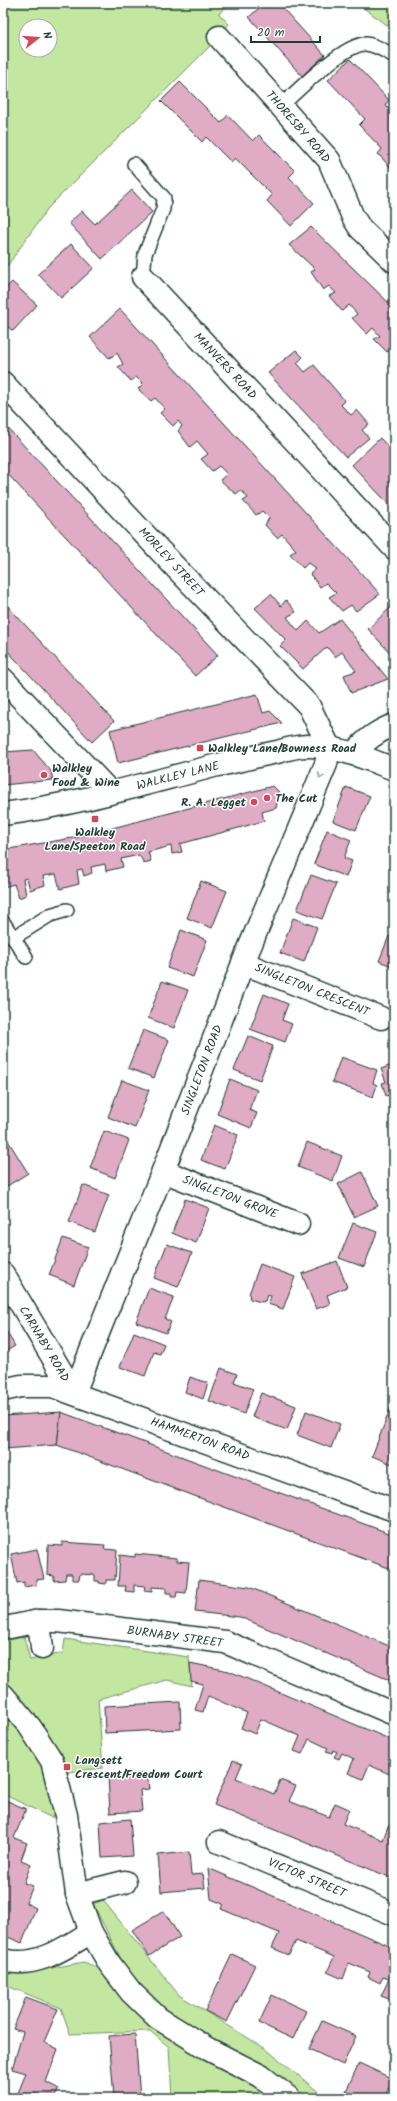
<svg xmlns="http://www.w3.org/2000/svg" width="397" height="2101" font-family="Kalam,sans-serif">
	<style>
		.green { fill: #c3e6a0; stroke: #71926a; fill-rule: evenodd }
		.building { fill: #e0abc4; stroke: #1f3d34 }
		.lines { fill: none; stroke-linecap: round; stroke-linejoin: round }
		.lane-casing { stroke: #1f3d34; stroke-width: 16 }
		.street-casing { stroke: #1f3d34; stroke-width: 25 }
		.secondary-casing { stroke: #1f3d34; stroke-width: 25 }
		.lane { stroke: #fff; stroke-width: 13 }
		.street { stroke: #fff; stroke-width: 22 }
		.secondary { stroke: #fff; stroke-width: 22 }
		.oneway { stroke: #8f9e9a }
		.poi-dot { fill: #d1495b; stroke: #fff; stroke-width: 1.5 }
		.labels { text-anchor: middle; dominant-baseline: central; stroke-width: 3; stroke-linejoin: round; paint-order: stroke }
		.street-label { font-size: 12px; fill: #1f3d34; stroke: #fff }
		.poi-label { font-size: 12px; font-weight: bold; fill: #1f3d34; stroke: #fff; text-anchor: start }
	</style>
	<rect width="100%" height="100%" fill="#fff"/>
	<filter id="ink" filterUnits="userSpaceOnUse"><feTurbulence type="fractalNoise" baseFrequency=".025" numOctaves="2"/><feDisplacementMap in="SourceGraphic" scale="8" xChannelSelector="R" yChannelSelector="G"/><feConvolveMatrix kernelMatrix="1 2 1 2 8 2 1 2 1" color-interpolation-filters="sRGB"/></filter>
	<g filter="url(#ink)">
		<g class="green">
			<path d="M3 3H229L219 14 229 24 219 37 48 208 3 272ZM26 26H50V50H26Z"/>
			<path d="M359 3H394V30L358 4Z"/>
			<path d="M24 1637 30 1660 63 1653 65 1639 189 1657 192 1686 167 1680 98 1699 103 1768 69 1772 52 1818 3 1794V1641Z"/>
			<path d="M103 1900 179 1995 266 2049 326 2098H172L169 2047 150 2031 70 2034 61 2008 5 1985 3 1988V1970L35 1971 84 1962 101 1969 121 1959 93 1904Z"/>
		</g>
		<g class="building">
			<path d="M265 3H278L325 55 302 76 249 17Z"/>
			<path d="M350 59 389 100 385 105 394 114V171L378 154 382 149 359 125 365 119 328 80Z"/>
			<path d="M180 82 221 123 228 115 253 141 259 135 295 171 289 177 314 203 291 226 267 201 272 195 235 158 231 162 206 137 202 142 161 101Z"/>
			<path d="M132 190 152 212 102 259 69 223 82 211 95 224Z"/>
			<path d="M311 227 394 308V350L392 348 387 352 374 339 380 336 373 328 367 334 352 318 357 314 349 305 342 311 329 296 336 293 329 286 323 290 311 272 315 269 289 245Z"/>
			<path d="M71 244 94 268 61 298 38 274Z"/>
			<path d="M12 282 37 305 13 331 3 323V291Z"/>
			<path d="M120 309 380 594 356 611 351 605 342 611 329 597 336 593 326 583 320 587 310 574 316 569 308 563 303 568 290 554 296 550 282 534 277 538 265 525 269 518 262 511 256 515 243 501 248 498 241 490 236 494 220 480 227 474 219 466 212 471 201 459 208 454 197 441 190 447 178 431 182 426 178 421 173 426 160 413 165 409 155 398 151 401 138 389 143 384 136 377 131 381 118 367 123 364 117 353 109 358 90 337Z"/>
			<path d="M296 350 303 357 297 363 305 372 314 365 345 401 341 405 351 415 357 410 369 424 362 430 369 438 346 457 268 373Z"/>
			<path d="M3 423 218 655 195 676 3 469Z"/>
			<path d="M380 438 394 453V510L352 465Z"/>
			<path d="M271 594 281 606 286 600 296 612 287 617 298 631 308 621 319 633 340 619 388 679 351 693 344 675 356 671 342 652 335 657 327 647 303 669 280 646 286 640 255 608Z"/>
			<path d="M3 601 114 721 92 742 3 646Z"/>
			<path d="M392 606 394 609V657L368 629Z"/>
			<path d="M257 694 263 713 270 711 282 723 118 763 110 730Z"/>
			<path d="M33 750 51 771 53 780 3 785V752Z"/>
			<path d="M273 786 279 792 276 808 262 812 264 821 180 844 182 852 172 854 171 846 148 852 151 861 144 863 139 855 121 859 123 867 106 871 105 864 91 867 92 873 84 876 82 869 77 870 79 884 60 889 56 874 43 876 45 885 30 890 27 878 23 879 26 895 19 898 14 884 3 887V850L78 837Z"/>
			<path d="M346 787 370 796 356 830 333 821Z"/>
			<path d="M327 830 351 840 344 858 352 861 346 877 314 864Z"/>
			<path d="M311 875 336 884 322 919 297 910Z"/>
			<path d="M201 881 227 891 212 928 187 918Z"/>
			<path d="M293 918 317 927 304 962 280 953Z"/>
			<path d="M181 930 207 940 193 977 167 968Z"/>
			<path d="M389 936 394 938V967L379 961Z"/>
			<path d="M162 981 188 990 174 1028 148 1018Z"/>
			<path d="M264 994 288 1004 282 1020 292 1024 285 1042 250 1029Z"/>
			<path d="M143 1030 169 1040 154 1078 128 1068Z"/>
			<path d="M248 1036 273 1046 260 1080 234 1070Z"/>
			<path d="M341 1057 377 1070 373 1083 377 1085 373 1097 332 1082Z"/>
			<path d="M394 1064V1093L386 1096 382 1083 386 1082 381 1069Z"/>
			<path d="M230 1079 257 1090 249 1110 257 1113 251 1128 217 1114Z"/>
			<path d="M122 1080 149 1090 135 1128 108 1117Z"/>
			<path d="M214 1125 238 1135 225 1169 201 1160Z"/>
			<path d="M104 1131 129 1140 115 1178 90 1168Z"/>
			<path d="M7 1139 28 1173 4 1188 3 1141Z"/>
			<path d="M307 1142 342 1156 333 1181 298 1167Z"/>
			<path d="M362 1172 378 1206 354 1217 338 1184Z"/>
			<path d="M83 1185 109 1195 95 1232 69 1222Z"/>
			<path d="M185 1199 209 1208 196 1243 172 1233Z"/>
			<path d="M353 1223 377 1232 364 1267 339 1258Z"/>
			<path d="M63 1238 88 1247 74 1285 49 1275Z"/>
			<path d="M167 1244 192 1253 178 1287 154 1278Z"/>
			<path d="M337 1261 347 1287 327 1295 330 1304 316 1309 302 1274Z"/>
			<path d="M260 1264 295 1277 283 1309 268 1304 271 1296 267 1295 265 1301 261 1302 250 1299 249 1294Z"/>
			<path d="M149 1288 174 1297 165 1319 171 1322 166 1333 136 1322Z"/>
			<path d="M3 1326 15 1346 3 1353Z"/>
			<path d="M134 1332 164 1344 160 1354 154 1352 145 1376 120 1367Z"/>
			<path d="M221 1368 237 1374 234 1382 253 1389 244 1414 209 1401Z"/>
			<path d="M190 1377 208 1383 203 1399 185 1392Z"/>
			<path d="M261 1393 296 1406 287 1430 252 1417Z"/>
			<path d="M394 1399V1465L372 1456Z"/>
			<path d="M306 1411 340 1424 331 1448 297 1435Z"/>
			<path d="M61 1412 57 1445 4 1449 3 1416Z"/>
			<path d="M61 1412 394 1535V1570L57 1445Z"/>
			<path d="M62 1542 105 1545 104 1549 117 1550 115 1580H106V1584L99 1583V1581H95V1575L80 1574 79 1580H72V1574H66L65 1580 54 1581V1576L47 1575 48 1545 62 1546Z"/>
			<path d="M37 1549 44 1579 36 1580V1585L24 1587V1582L17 1583 11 1554Z"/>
			<path d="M135 1554 177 1558V1561L189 1562 186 1593 177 1592 176 1597H171V1593H166V1588L152 1587V1592L144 1591 145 1586 134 1585V1592L125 1591 126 1586H118L120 1555 135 1557Z"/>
			<path d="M199 1580 249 1587 394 1648V1682L240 1617 195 1612Z"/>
			<path d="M190 1663 229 1671 394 1741V1776L369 1765 363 1779 348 1773 354 1759 342 1753 339 1759 334 1757 337 1752 333 1750 332 1753 326 1751 328 1748 309 1739 302 1754 294 1751 300 1736 261 1719 255 1734 241 1728 247 1713 208 1696 203 1712 195 1710 203 1684 191 1681Z"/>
			<path d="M180 1702 181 1729 105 1733 104 1706Z"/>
			<path d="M233 1760 242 1764 236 1778 274 1794 280 1780 296 1786 289 1801 329 1817 335 1803 349 1809 343 1824 383 1840 388 1826 394 1828V1879L214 1805Z"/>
			<path d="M147 1773 149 1789 140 1790 142 1811 110 1813 108 1776Z"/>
			<path d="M3 1799 26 1809 14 1838 27 1843 21 1860 31 1864 24 1883 33 1886 26 1903 36 1908 22 1943 3 1935Z"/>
			<path d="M130 1819 133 1856 102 1858 100 1822Z"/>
			<path d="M189 1852 191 1875 203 1874 205 1888 161 1892 158 1855Z"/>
			<path d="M208 1868 394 1948V2001L381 1996 389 1979 383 1977 380 1983 368 1977 370 1972 349 1963 343 1979 327 1972 334 1957 296 1941 289 1955 272 1948 279 1933 221 1909 223 1904 211 1899Z"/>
			<path d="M164 1911 180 1937 149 1956 132 1930Z"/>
			<path d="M232 1954 255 1965 227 2022 205 2011Z"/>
			<path d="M272 1995 306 2011 293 2039 259 2023Z"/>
			<path d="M26 1997 58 2009 44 2042 58 2049 46 2082 59 2089 54 2098H16L26 2073 12 2069 23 2032 13 2029Z"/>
			<path d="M322 2021 356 2036 343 2065 309 2049Z"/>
			<path d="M135 2034 140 2098H114L109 2036Z"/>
			<path d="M359 2063 393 2079 384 2098H361L346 2091Z"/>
		</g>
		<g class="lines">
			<g class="lane-casing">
				<g id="lane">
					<path d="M281 106C297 91 345 43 366 44 376 45 385 51 394 56"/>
					<path d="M134 164 164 198 163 209 145 254 143 277"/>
					<path d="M3 922 26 957"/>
					<path d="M13 938 50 915 67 910"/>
				</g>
			</g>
			<g class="street-casing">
				<g id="street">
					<path d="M219 37 329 160 353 217 360 228 394 261"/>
					<path d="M143 277 394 548"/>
					<path d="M3 383 178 570 309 706 329 747 326 764 243 963 163 1171 74 1393"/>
					<path d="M3 679 110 792"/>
					<path d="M354 753C366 740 377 731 394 725"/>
					<path d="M243 963 381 1018"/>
					<path d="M163 1171 298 1224"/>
					<path d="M3 1274 74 1393"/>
					<path d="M3 1390 21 1386H52L394 1510"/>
					<path d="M39 1621 42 1648"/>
					<path d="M10 1627 39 1621H58L225 1642 394 1714"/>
					<path d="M3 1695 30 1727 52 1761 66 1815 77 1894 91 1932 109 1963 131 1992 158 2018 208 2049 261 2076 289 2098"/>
					<path d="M219 1842 394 1914"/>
					<path d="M77 1894 125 1882"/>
					<path d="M3 1960C36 1969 65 1948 91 1932"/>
				</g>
			</g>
			<g class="secondary-casing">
				<path id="secondary" d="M3 814C76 805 147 783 218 765 238 761 257 756 277 752 287 749 297 746 307 746 338 746 365 758 394 769"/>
			</g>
			<use href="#lane" class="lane"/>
			<use href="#street" class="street"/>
			<use href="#secondary" class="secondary"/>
		</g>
		<defs><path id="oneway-chevron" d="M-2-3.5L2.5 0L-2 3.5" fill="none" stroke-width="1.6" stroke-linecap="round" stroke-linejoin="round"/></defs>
		<use class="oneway" href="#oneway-chevron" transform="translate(321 776) rotate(114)"/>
	</g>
	<g class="poi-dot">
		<rect x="196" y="744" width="8" height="8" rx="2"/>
		<circle cx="44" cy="775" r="4"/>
		<circle cx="267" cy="798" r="4"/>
		<circle cx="254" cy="802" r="4"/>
		<rect x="91" y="815" width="8" height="8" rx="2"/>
		<rect x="63" y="1763" width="8" height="8" rx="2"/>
	</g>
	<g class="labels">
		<g class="street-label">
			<text transform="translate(298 127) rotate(49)">THORESBY ROAD</text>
			<text transform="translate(225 366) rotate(47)">MANVERS ROAD</text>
			<text transform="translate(171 562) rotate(47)">MORLEY STREET</text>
			<text transform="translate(178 776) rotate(-14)">WALKLEY LANE</text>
			<text transform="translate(312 990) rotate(22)">SINGLETON CRESCENT</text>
			<text transform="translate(202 1070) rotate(-69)">SINGLETON ROAD</text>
			<text transform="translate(230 1197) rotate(21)">SINGLETON GROVE</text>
			<text transform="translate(44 1344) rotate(59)">CARNABY ROAD</text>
			<text transform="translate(200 1439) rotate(20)">HAMMERTON ROAD</text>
			<text transform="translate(175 1637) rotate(8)">BURNABY STREET</text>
			<text transform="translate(307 1878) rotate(23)">VICTOR STREET</text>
		</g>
		<g class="poi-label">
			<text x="208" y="748">Walkley Lane/Bowness Road</text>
			<text x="52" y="768">Walkley<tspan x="52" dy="14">Food &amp; Wine</tspan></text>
			<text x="275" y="798">The Cut</text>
			<text x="246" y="802" text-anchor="end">R. A. Legget</text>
			<text x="95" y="832" text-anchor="middle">Walkley<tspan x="95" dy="14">Lane/Speeton Road</tspan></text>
			<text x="75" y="1760">Langsett<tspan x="75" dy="14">Crescent/Freedom Court</tspan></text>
		</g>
	</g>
	<rect width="397" height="2101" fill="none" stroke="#fff" stroke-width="16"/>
	<rect x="8" y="8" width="381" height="2085" fill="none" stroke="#1f3d34" stroke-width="1.5" filter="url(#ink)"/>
	<g transform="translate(38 38) rotate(73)"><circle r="19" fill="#ffffff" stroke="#a5b1ae"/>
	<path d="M0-3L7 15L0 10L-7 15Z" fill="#d1495b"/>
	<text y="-6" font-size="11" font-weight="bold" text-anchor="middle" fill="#1f3d34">N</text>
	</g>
	<path d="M251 36v6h69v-6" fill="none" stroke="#1f3d34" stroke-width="2"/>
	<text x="257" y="36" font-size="12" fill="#1f3d34" stroke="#ffffff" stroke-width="3" paint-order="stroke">20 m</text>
</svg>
